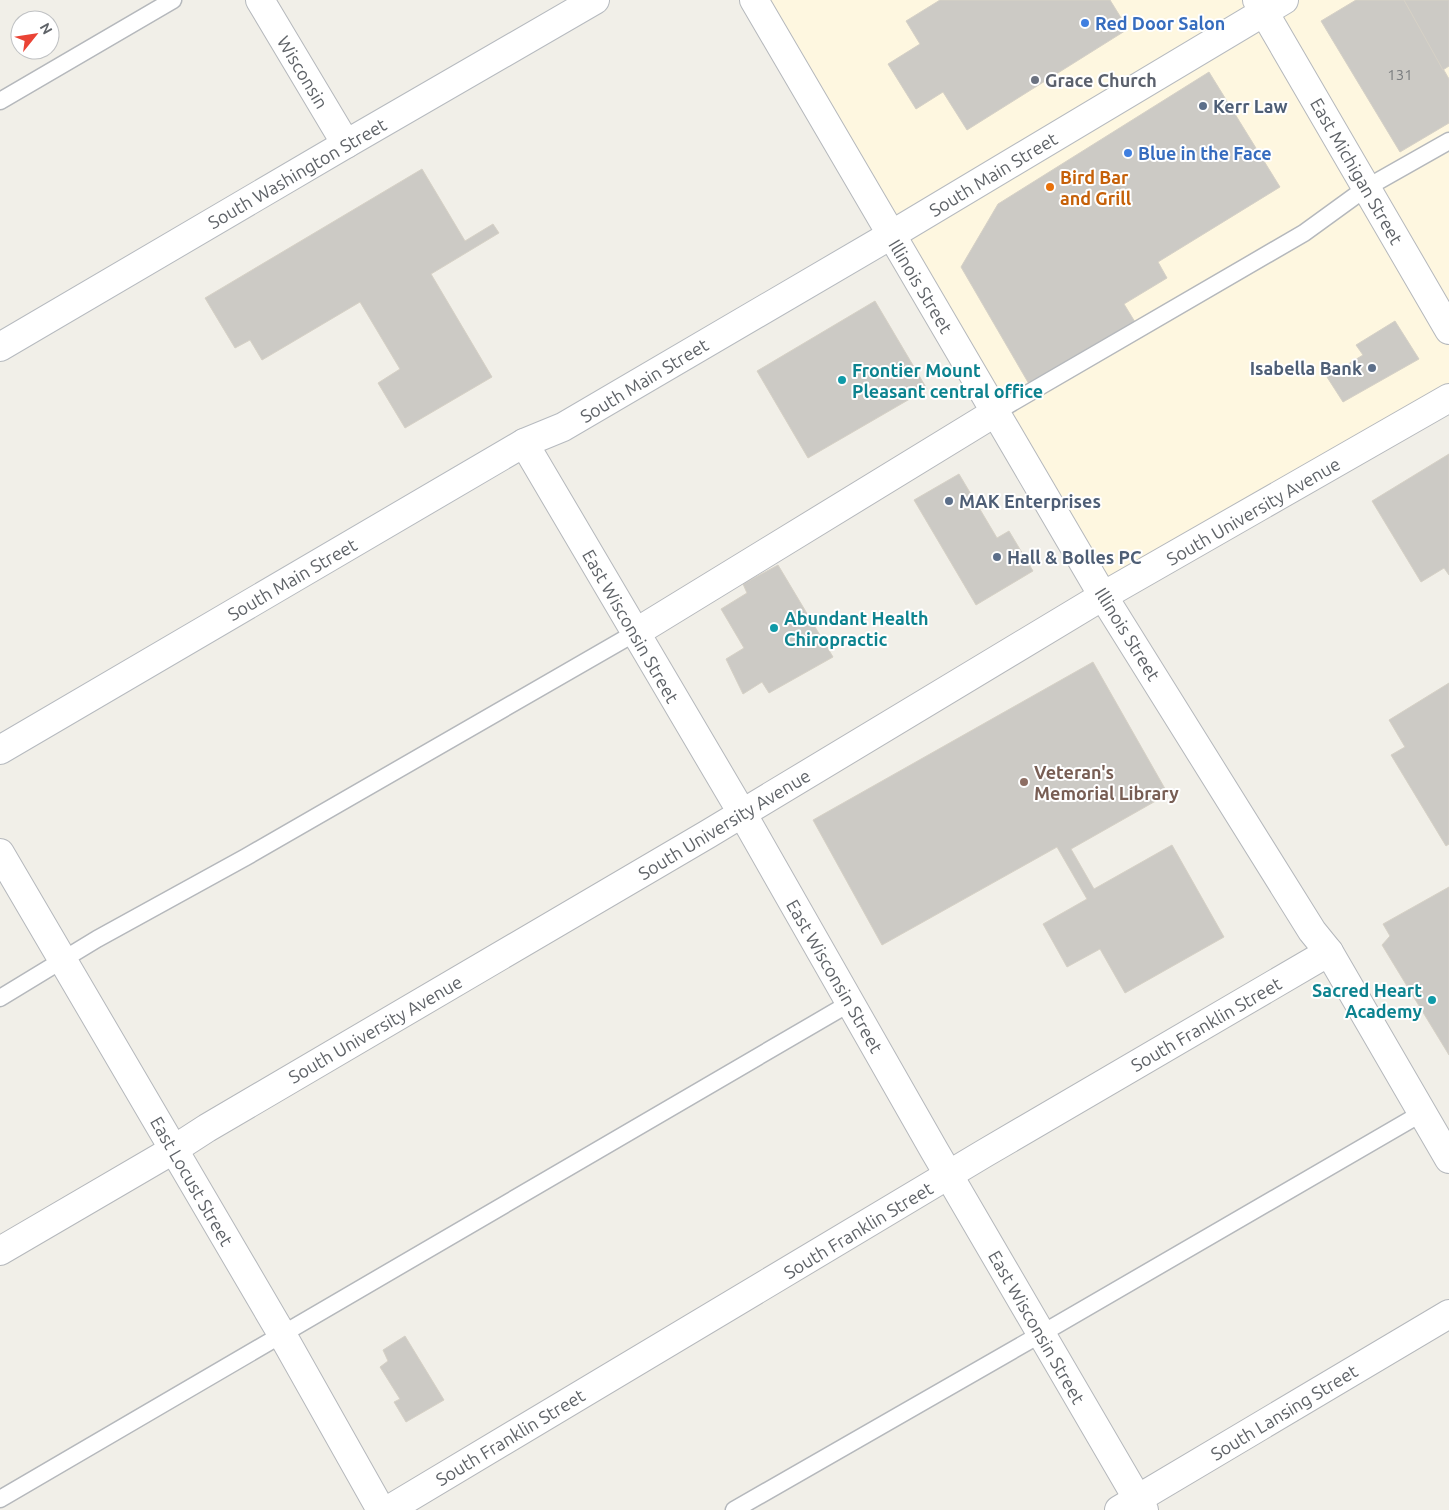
<svg xmlns="http://www.w3.org/2000/svg" width="1449" height="1510" font-family="Ubuntu,sans-serif">
	<style>
		.commercial { fill: #fef7e0 }
		.building { fill: #cccac5; stroke: #d6d1c6 }
		.lines { fill: none; stroke-linecap: round; stroke-linejoin: round }
		.lane-casing { stroke: #b5b8bc; stroke-width: 19 }
		.street-casing { stroke: #b5b8bc; stroke-width: 30 }
		.secondary-casing { stroke: #b6babf; stroke-width: 30 }
		.lane { stroke: #fff; stroke-width: 16 }
		.street { stroke: #fff; stroke-width: 28 }
		.secondary { stroke: #fff; stroke-width: 28 }
		.shop-dot { fill: #3f7fe0; stroke: #fff; stroke-width: 2 }
		.worship-dot { fill: #6b7280; stroke: #fff; stroke-width: 2 }
		.service-dot { fill: #5c6f8a; stroke: #fff; stroke-width: 2 }
		.food-dot { fill: #e8710a; stroke: #fff; stroke-width: 2 }
		.culture-dot { fill: #0f9aa8; stroke: #fff; stroke-width: 2 }
		.education-dot { fill: #8d6e63; stroke: #fff; stroke-width: 2 }
		.labels { text-anchor: middle; dominant-baseline: central; stroke-width: 4; stroke-linejoin: round; paint-order: stroke }
		.number-label { font-size: 15px; fill: #7a7d7f }
		.shop-label { font-size: 18px; font-weight: bold; fill: #366cbe; stroke: #fff; text-anchor: start }
		.street-label { font-size: 18px; fill: #5f6368; stroke: #fff }
		.worship-label { font-size: 18px; font-weight: bold; fill: #5b616d; stroke: #fff; text-anchor: start }
		.service-label { font-size: 18px; font-weight: bold; fill: #4e5e75; stroke: #fff; text-anchor: start }
		.food-label { font-size: 18px; font-weight: bold; fill: #c56008; stroke: #fff; text-anchor: start }
		.culture-label { font-size: 18px; font-weight: bold; fill: #0d838f; stroke: #fff; text-anchor: start }
		.education-label { font-size: 18px; font-weight: bold; fill: #785e54; stroke: #fff; text-anchor: start }
	</style>
	<rect width="100%" height="100%" fill="#f1efe8"/>
	<path class="commercial" d="M754 0H1449V398L1103 596Z"/>
	<g class="building">
		<path d="M940 0H1110L1128 29 967 130 943 92 916 109 888 64 920 44 906 21Z"/>
		<path d="M1356 0H1404L1449 79V123L1400 152 1321 21Z"/>
		<path d="M1404 0H1449V66L1443 70Z"/>
		<path d="M1209 72 1280 187 1158 262 1167 278 1124 304 1135 322 1029 384 961 267 998 204Z"/>
		<path d="M422 169 465 241 493 224 499 233 431 274 492 377 405 428 378 383 400 369 360 302 262 360 250 340 235 348 205 298Z"/>
		<path d="M875 301 927 389 808 458 757 371Z"/>
		<path d="M1395 321 1419 359 1343 402 1327 377 1363 355 1356 345Z"/>
		<path d="M1449 454V575L1444 568 1421 582 1372 501Z"/>
		<path d="M959 474 997 538 1009 531 1033 571 976 605 914 500Z"/>
		<path d="M778 565 833 657 769 693 762 682 743 694 726 659 744 648 721 609 747 593 743 584Z"/>
		<path d="M1093 662 1168 794 1071 849 1094 889 1172 845 1224 937 1125 993 1100 949 1067 967 1043 924 1087 899 1057 847 882 945 813 820Z"/>
		<path d="M1449 683V844L1446 846 1391 755 1405 747 1389 720Z"/>
		<path d="M1449 887V1055L1382 945 1390 936 1383 924Z"/>
		<path d="M405 1336 444 1400 406 1422 394 1402 400 1399 380 1367 388 1361 383 1350Z"/>
	</g>
	<g class="lines">
		<g class="lane-casing">
			<g id="lane">
				<path d="M0 101 173 0"/>
				<path d="M996 412 1304 233 1366 188 1449 141"/>
				<path d="M0 998 97 939 246 857 635 633"/>
				<path d="M0 1499 850 1003"/>
				<path d="M734 1510 1041 1334 1422 1113"/>
			</g>
		</g>
		<g class="street-casing">
			<g id="street">
				<path d="M260 0 346 144"/>
				<path d="M754 0 1103 596 1312 931 1329 952 1449 1159"/>
				<path d="M1257 0 1449 330"/>
				<path d="M524 443 742 813 934 1150 1144 1510"/>
				<path d="M635 633 996 412"/>
				<path d="M0 853 283 1336 381 1510"/>
				<path d="M0 1251 173 1150 207 1128 708 834 1103 596 1449 398"/>
				<path d="M388 1510 985 1153 1329 952"/>
				<path d="M1119 1510 1449 1314"/>
			</g>
		</g>
		<g class="secondary-casing">
			<g id="secondary">
				<path d="M0 347 346 144 595 0"/>
				<path d="M0 750 524 443 563 427 891 235 1284 0"/>
			</g>
		</g>
		<use href="#lane" class="lane"/>
		<use href="#street" class="street"/>
		<use href="#secondary" class="secondary"/>
	</g>
	<g class="shop-dot">
		<circle cx="1085" cy="23" r="5"/>
		<circle cx="1128" cy="153" r="5"/>
	</g>
	<circle class="worship-dot" cx="1035" cy="80" r="5"/>
	<g class="service-dot">
		<circle cx="1203" cy="106" r="5"/>
		<circle cx="1372" cy="368" r="5"/>
		<circle cx="949" cy="501" r="5"/>
		<circle cx="997" cy="557" r="5"/>
	</g>
	<circle class="food-dot" cx="1050" cy="187" r="5"/>
	<g class="culture-dot">
		<circle cx="842" cy="380" r="5"/>
		<circle cx="774" cy="628" r="5"/>
		<circle cx="1432" cy="1000" r="5"/>
	</g>
	<circle class="education-dot" cx="1024" cy="782" r="5"/>
	<g class="labels">
		<g class="number-label">
			<text x="1400" y="74">131</text>
		</g>
		<g class="shop-label">
			<text x="1095" y="23">Red Door Salon</text>
			<text x="1138" y="153">Blue in the Face</text>
		</g>
		<g class="street-label">
			<text transform="translate(303 72) rotate(59)">Wisconsin</text>
			<text transform="translate(1357 171) rotate(60)">East Michigan Street</text>
			<text transform="translate(297 173) rotate(-30)">South Washington Street</text>
			<text transform="translate(993 174) rotate(-31)">South Main Street</text>
			<text transform="translate(921 286) rotate(59)">Illinois Street</text>
			<text transform="translate(644 380) rotate(-31)">South Main Street</text>
			<text transform="translate(1253 511) rotate(-30)">South University Avenue</text>
			<text transform="translate(292 579) rotate(-30)">South Main Street</text>
			<text transform="translate(631 626) rotate(60)">East Wisconsin Street</text>
			<text transform="translate(1128 634) rotate(58)">Illinois Street</text>
			<text transform="translate(724 824) rotate(-31)">South University Avenue</text>
			<text transform="translate(835 976) rotate(60)">East Wisconsin Street</text>
			<text transform="translate(1206 1024) rotate(-30)">South Franklin Street</text>
			<text transform="translate(375 1029) rotate(-30)">South University Avenue</text>
			<text transform="translate(192 1181) rotate(60)">East Locust Street</text>
			<text transform="translate(858 1230) rotate(-31)">South Franklin Street</text>
			<text transform="translate(1037 1327) rotate(60)">East Wisconsin Street</text>
			<text transform="translate(1284 1412) rotate(-31)">South Lansing Street</text>
			<text transform="translate(510 1437) rotate(-31)">South Franklin Street</text>
		</g>
		<g class="worship-label">
			<text x="1045" y="80">Grace Church</text>
		</g>
		<g class="service-label">
			<text x="1213" y="106">Kerr Law</text>
			<text x="1362" y="368" text-anchor="end">Isabella Bank</text>
			<text x="959" y="501">MAK Enterprises</text>
			<text x="1007" y="557">Hall &amp; Bolles PC</text>
		</g>
		<g class="food-label">
			<text x="1060" y="177">Bird Bar<tspan x="1060" dy="21">and Grill</tspan></text>
		</g>
		<g class="culture-label">
			<text x="852" y="370">Frontier Mount<tspan x="852" dy="21">Pleasant central office</tspan></text>
			<text x="784" y="618">Abundant Health<tspan x="784" dy="21">Chiropractic</tspan></text>
			<text x="1422" y="990" text-anchor="end">Sacred Heart<tspan x="1422" dy="21">Academy</tspan></text>
		</g>
		<g class="education-label">
			<text x="1034" y="772">Veteran's<tspan x="1034" dy="21">Memorial Library</tspan></text>
		</g>
	</g>
	<g transform="translate(35 35) rotate(60)"><circle r="24" fill="#ffffff" stroke="#bfc1c3"/>
	<path d="M0-4L9 19L0 12L-9 19Z" fill="#ea4335"/>
	<text y="-8" font-size="14" font-weight="bold" text-anchor="middle" fill="#5f6368">N</text>
	</g>
</svg>
